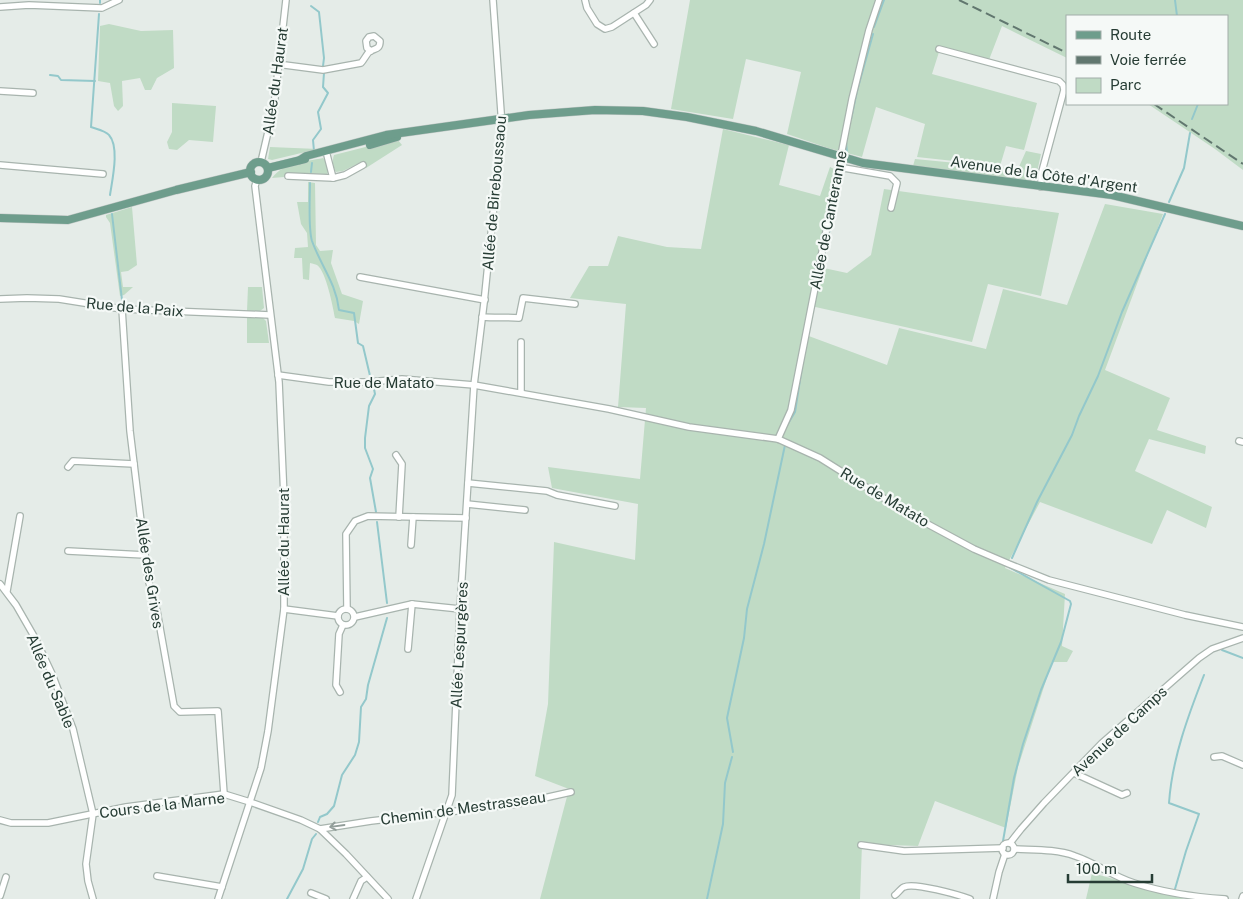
<svg xmlns="http://www.w3.org/2000/svg" width="1243" height="899" font-family="'Public Sans',sans-serif">
	<style>
		.green { fill: #c0dbc5 }
		.lines { fill: none; stroke-linecap: round; stroke-linejoin: round }
		.stream { stroke: #93c8cb; stroke-width: 2 }
		.minor-casing { stroke: #a8b4ae; stroke-width: 8 }
		.major-casing { stroke: #c2c8c6; stroke-width: 9 }
		.minor { stroke: #fff; stroke-width: 5.5 }
		.major { stroke: #6e9d8c; stroke-width: 8 }
		.rail { stroke: #61776f; stroke-width: 2; stroke-dasharray: 10 5; stroke-linecap: butt }
		.oneway { stroke: #929e9a }
		.labels { text-anchor: middle; dominant-baseline: central; stroke-width: 4.5; stroke-linejoin: round; paint-order: stroke }
		.street-label { font-size: 15px; fill: #263c34; stroke: #f5f9f7 }
	</style>
	<rect width="100%" height="100%" fill="#e5ece8"/>
	<g class="green">
		<path d="M690 0H1243V170L1215 149 1148 104H1227V16H1067V58L1002 26 987 65 939 52 932 74 1037 103 1024 150 1006 146 1000 166 917 157 925 124 876 107 862 157 828 148 787 134 801 72 746 59 733 119 671 109Z"/>
		<path d="M109 24 141 31 173 30 174 68 157 78 151 90H145L140 78 122 81 123 106 118 111 114 106 110 83 98 81 100 26Z"/>
		<path d="M172 103 216 106 213 142 189 140 177 150 169 149 167 142 172 132Z"/>
		<path d="M723 129 789 145 779 185 820 196 830 167 836 170 819 267 847 273 871 255 884 189 1059 213 1041 296 988 284 972 342 811 306 806 335 887 365 899 328 986 349 1003 289 1067 305 1105 204 1163 214 1105 370 1170 398 1157 430 1206 446 1205 454 1149 439 1135 471 1212 507 1206 528 1167 510 1152 544 1040 502 1005 568 1065 594 1062 646 1073 651 1067 662H1052L1018 767 1006 828 935 801 918 846 862 844 860 899H540L569 789 535 776 548 704 554 542 635 560 638 504 552 488 548 467 640 479 646 408 618 407 626 304 570 298 589 266H608L618 236 667 247 701 249Z"/>
		<path d="M397 139 402 145 366 168 361 162 343 171 336 172C333 168 332 160 334 155Z"/>
		<path d="M270 147 318 149 272 160 268 159Z"/>
		<path d="M1026 151 1041 154 1035 181 913 166 915 159 1018 169Z"/>
		<path d="M323 158 325 160 328 172 327 174 289 173 284 177 272 178C284 162 305 162 323 158Z"/>
		<path d="M308 182 315 183 316 245 320 251 333 250 331 263 342 294 363 301 359 324 354 321 335 318C333 307 326 271 317 265 315 264 313 264 310 263L309 280 303 279 302 258H294L295 248 308 247 307 233 301 224 297 202H308Z"/>
		<path d="M132 207 137 265 128 271 121 272 123 287H133L124 295 120 296 110 223 106 217V215Z"/>
		<path d="M248 287H262L264 308 260 311H247Z"/>
		<path d="M262 317 266 321 269 343H247V318Z"/>
		<path d="M1092 873 1185 899H1086Z"/>
	</g>
	<g class="lines">
		<g class="stream">
			<path d="M1175 0 1177 16"/>
			<path d="M100 3V0"/>
			<path d="M311 6 319 12 324 58 323 66"/>
			<path d="M99 14 91 127C97 129 106 131 109 135 120 147 112 181 110 195"/>
			<path d="M874 27 884 0"/>
			<path d="M50 75 58 76 61 80 95 81"/>
			<path d="M851 119 857 91 873 34"/>
			<path d="M1192 119 1198 104"/>
			<path d="M846 141 847 154"/>
			<path d="M314 151 313 140 321 129 318 112 328 93 323 87 324 73"/>
			<path d="M311 172 312 163"/>
			<path d="M310 183C310 198 308 228 312 241 321 266 336 283 339 310L354 313 358 343 363 346 371 380"/>
			<path d="M1169 202 1184 168 1190 133"/>
			<path d="M112 214 122 300"/>
			<path d="M823 262 830 228"/>
			<path d="M373 384 375 394 369 406 365 438V448L373 469 370 478 376 512"/>
			<path d="M786 427 795 412 802 367"/>
			<path d="M377 522 387 603"/>
			<path d="M1012 558 1037 502 1072 435 1079 416 1098 376 1122 312 1165 214"/>
			<path d="M1222 650 1243 658"/>
			<path d="M733 752 727 718 744 638 747 609 764 544 785 445"/>
			<path d="M318 822 320 817 327 814 334 806 342 775 355 755 359 742 361 707 366 699 368 685 387 618"/>
			<path d="M1003 841 1014 778 1023 744 1041 690 1061 642 1071 604 1070 601 1009 567"/>
			<path d="M1175 889 1186 851 1199 814 1169 803C1172 759 1188 716 1204 675"/>
			<path d="M287 899 303 869 312 839 316 834"/>
			<path d="M707 899 723 824 725 783 732 757"/>
		</g>
		<g class="minor-casing">
			<g id="minor">
				<path d="M585 0 587 8 597 24 605 29 612 27 646 5 650 0"/>
				<path d="M0 7 29 5 102 8 119 0"/>
				<path d="M634 13 654 44"/>
				<path d="M939 49 1059 81 1063 85 1064 90 1041 175V187"/>
				<path d="M277 64 323 70 361 63C364 60 366 55 369 52 375 48 380 50 380 41L374 36 369 37 366 41 367 48 371 51"/>
				<path d="M0 91 33 93"/>
				<path d="M327 155 333 178"/>
				<path d="M261 162 274 106 286 0"/>
				<path d="M0 165 103 174"/>
				<path d="M844 168 890 176 897 183 891 208"/>
				<path d="M288 176 333 178 345 175 363 165"/>
				<path d="M360 277 485 300"/>
				<path d="M0 299 27 298 59 299 122 309 270 315"/>
				<path d="M122 309 130 431 148 579 157 611 174 706 180 712 218 711 224 794"/>
				<path d="M482 317C495 318 506 317 519 318L523 298 575 304"/>
				<path d="M278 375 329 382H369L402 379 474 385 609 409 689 427 778 439 820 458 909 514 974 549 1009 564 1049 580 1185 615 1243 627"/>
				<path d="M521 392V342"/>
				<path d="M778 439 791 410 852 99 869 30 879 0"/>
				<path d="M1239 441 1243 442"/>
				<path d="M396 455 402 464 399 517"/>
				<path d="M68 467 73 461 134 464"/>
				<path d="M468 483 547 491 557 495 615 506"/>
				<path d="M467 504 525 510"/>
				<path d="M411 545 413 517"/>
				<path d="M68 551 145 555"/>
				<path d="M0 584 16 605 35 638 52 674 73 729 93 814 86 864 88 881 93 899"/>
				<path d="M7 591 20 516"/>
				<circle cx="346" cy="617" r="8"/>
				<path d="M284 609 338 616"/>
				<path d="M347 609 346 534 355 521 368 516 466 518"/>
				<path d="M355 617 412 604 460 609"/>
				<path d="M408 649 412 604"/>
				<path d="M340 692 336 685 339 634 343 625"/>
				<path d="M1214 757 1222 756 1243 765"/>
				<path d="M1074 773 1122 795 1127 793"/>
				<path d="M0 820 11 823H48L126 807 224 794 250 802 301 820 320 829 346 854 388 899"/>
				<path d="M320 829 371 821 517 804 571 792"/>
				<circle cx="1008" cy="849" r="6"/>
				<path d="M1010 843 1021 829 1044 803 1102 743 1199 658 1212 649 1243 638"/>
				<path d="M861 845 904 851 1003 848"/>
				<path d="M1015 849C1035 850 1056 849 1075 856 1096 863 1114 877 1134 883 1165 893 1193 897 1225 899"/>
				<path d="M157 876 222 887"/>
				<path d="M311 893 326 899"/>
				<path d="M895 895C898 893 901 888 904 887 914 882 959 895 970 899"/>
				<path d="M0 896 6 877"/>
				<path d="M218 899 261 768 268 731 284 609V498L279 382 255 186 257 179"/>
				<path d="M353 899 361 881 367 877"/>
				<path d="M416 899 452 795 460 609 474 385 484 303 502 126 493 0"/>
				<path d="M993 899 999 872 1005 854"/>
				<path d="M1242 899 1243 896"/>
			</g>
		</g>
		<g class="major-casing">
			<g id="major">
				<path d="M370 145 397 137"/>
				<path d="M300 160 306 156 386 135 529 115 595 110 643 111 687 117 756 131 863 163 1112 195 1243 226"/>
				<circle cx="259" cy="171" r="9"/>
				<path d="M268 168 305 159"/>
				<path d="M0 218 68 220 176 190 251 172"/>
			</g>
		</g>
		<use href="#minor" class="minor"/>
		<use href="#major" class="major"/>
		<g class="rail">
			<path d="M959 0 1067 53"/>
			<path d="M1154 104 1243 164"/>
		</g>
	</g>
	<defs><path id="oneway-shaft" d="M-6 0H5M1.5-3L5.5 0L1.5 3" fill="none" stroke-width="1.6" stroke-linecap="round" stroke-linejoin="round" transform="scale(1.25)"/></defs>
	<use class="oneway" href="#oneway-shaft" transform="translate(337 826) rotate(172)"/>
	<g class="labels">
		<g class="street-label">
			<text transform="translate(275 81) rotate(-82)">Allée du Haurat</text>
			<text transform="translate(1044 174) rotate(8)">Avenue de la Côte d'Argent</text>
			<text transform="translate(494 193) rotate(-85)">Allée de Bireboussaou</text>
			<text transform="translate(828 220) rotate(-79)">Allée de Canteranne</text>
			<text transform="translate(135 307) rotate(5)">Rue de la Paix</text>
			<text x="384" y="382">Rue de Matato</text>
			<text transform="translate(885 497) rotate(31)">Rue de Matato</text>
			<text transform="translate(283 542) rotate(-90)">Allée du Haurat</text>
			<text transform="translate(150 573) rotate(81)">Allée des Grives</text>
			<text transform="translate(459 645) rotate(-87)">Allée Lespurgères</text>
			<text transform="translate(51 681) rotate(67)">Allée du Sable</text>
			<text transform="translate(1119 731) rotate(-43)">Avenue de Camps</text>
			<text transform="translate(162 805) rotate(-7)">Cours de la Marne</text>
			<text transform="translate(463 808) rotate(-8)">Chemin de Mestrasseau</text>
		</g>
	</g>
	<rect x="1066" y="15" width="162" height="90" fill="#f5f9f7" stroke="#a2ada9"/>
	<rect x="1076" y="31" width="25" height="8" fill="#6e9d8c" stroke="#a2ada9"/>
	<text x="1110" y="40" font-size="15" fill="#263c34">Route</text>
	<rect x="1076" y="56" width="25" height="8" fill="#61776f" stroke="#a2ada9"/>
	<text x="1110" y="65" font-size="15" fill="#263c34">Voie ferrée</text>
	<rect x="1076" y="78" width="25" height="15" fill="#c0dbc5" stroke="#a2ada9"/>
	<text x="1110" y="90" font-size="15" fill="#263c34">Parc</text>
	<path d="M1068 874v8h84v-8" fill="none" stroke="#263c34" stroke-width="2.5"/>
	<text x="1076" y="874" font-size="15" fill="#263c34" stroke="#f5f9f7" stroke-width="4" paint-order="stroke">100 m</text>
</svg>
